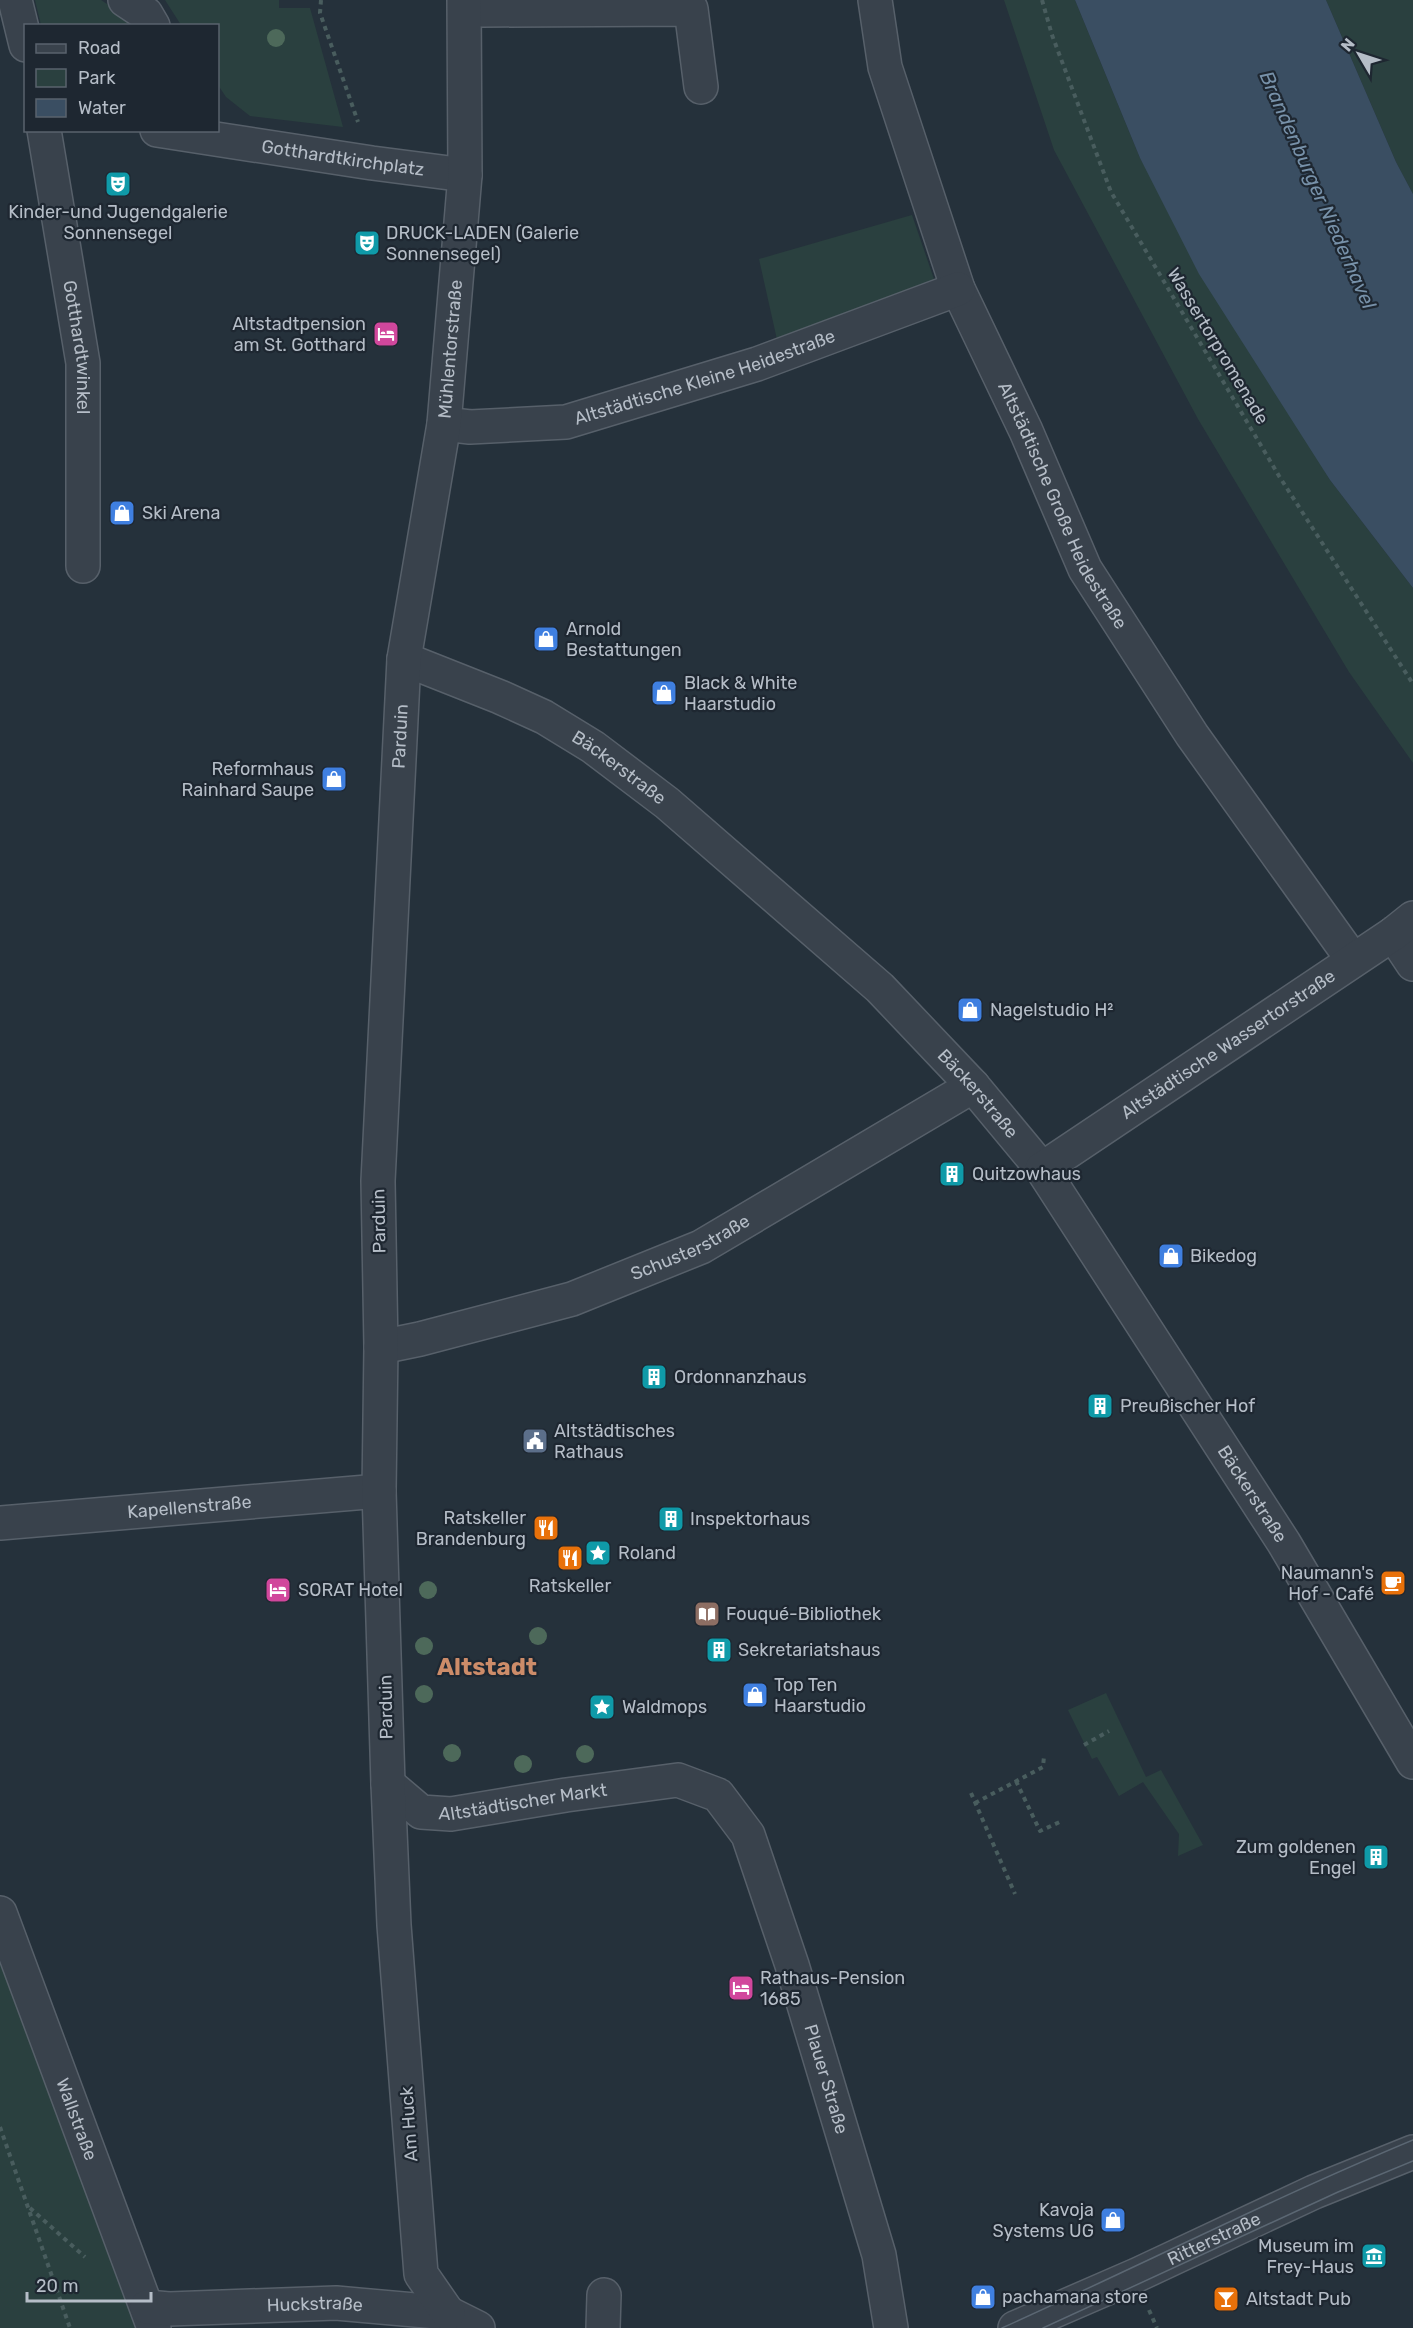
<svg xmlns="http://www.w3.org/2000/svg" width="1413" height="2328" font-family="Rubik,sans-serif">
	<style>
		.green { fill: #2a403f }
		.water { fill: #3a4e62 }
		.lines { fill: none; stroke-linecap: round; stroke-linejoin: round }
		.minor-casing { stroke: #57606a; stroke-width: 36 }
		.path { stroke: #495d5e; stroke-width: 4; stroke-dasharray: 4.5 4.5; stroke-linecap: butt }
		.minor { stroke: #39424c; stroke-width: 33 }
		.tram { stroke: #5b6773; stroke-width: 1.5 }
		.tree { fill: #4d695a }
		.labels { text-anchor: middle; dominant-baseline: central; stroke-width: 4.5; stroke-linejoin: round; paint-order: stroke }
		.street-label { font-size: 18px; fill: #b5bdc7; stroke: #1e2731 }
		.poi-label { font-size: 18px; fill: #b5bdc7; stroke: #1e2731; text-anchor: start }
		.water-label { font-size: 20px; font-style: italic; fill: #7791a9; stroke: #1e2731 }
		.district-label { font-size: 24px; font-weight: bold; fill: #cd8c69; stroke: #1e2731 }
	</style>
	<rect width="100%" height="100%" fill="#25313b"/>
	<g class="green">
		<path d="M35 0H101L138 25H41Z"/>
		<path d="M165 0H279V8H310L343 127 250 116 226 97 218 85V26L181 25Z"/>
		<path d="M1004 0H1075L1140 158 1330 480 1413 588V763L1349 672 1198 419 1054 150Z"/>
		<path d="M1326 0H1413V194L1396 162Z"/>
		<path d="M912 215 936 285 778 344 759 259Z"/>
		<path d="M1106 1693 1146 1777 1161 1770 1203 1845 1178 1856 1179 1834 1143 1782 1119 1796 1097 1757 1092 1759 1068 1710Z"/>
		<path d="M0 1947 139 2328H0Z"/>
	</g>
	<path class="water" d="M1075 0H1326L1396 162 1413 194V588L1330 480 1199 274 1140 158Z"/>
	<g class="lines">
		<g class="minor-casing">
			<g id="minor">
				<path d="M15 0 26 45"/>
				<path d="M125 0 146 14 153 26"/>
				<path id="s1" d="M875 0 885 67 958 289 1026 431 1085 569 1192 735 1353 960"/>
				<path d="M482 10 691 9 701 87"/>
				<path id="s2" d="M44 130 83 363V566"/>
				<path id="s3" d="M157 130 372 163 465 175"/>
				<path id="s4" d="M444 424 470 427 566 422 757 364 958 289"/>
				<path id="s5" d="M404 659 500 697 544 717 593 747 667 803 880 988 973 1086 1042 1169 1284 1543 1413 1762"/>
				<path d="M1393 934 1413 964"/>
				<path id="s6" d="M1042 1169 1393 934 1413 918"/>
				<path id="s7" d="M381 1347 420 1339 572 1299 701 1247 973 1086"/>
				<path id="s8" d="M0 1523 379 1491"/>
				<path id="s9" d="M388 1784 421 1812 451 1814 566 1795 678 1780 718 1795 748 1835 792 1965 879 2255 891 2328"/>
				<path id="s10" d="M0 1913 154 2328"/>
				<path id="s11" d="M147 2307 169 2309 336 2303 448 2313 478 2328"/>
				<path id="s12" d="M448 2313 421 2274 394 1925 388 1784 379 1491 381 1347 378 1181 404 659 444 424 465 175 464 0"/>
				<path d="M603 2328 604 2295"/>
				<path id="s13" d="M1015 2328 1137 2275 1314 2192 1413 2152"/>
			</g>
		</g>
		<g class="path">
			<path d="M321 0 320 13 358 122"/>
			<path d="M1042 0 1052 35 1111 192 1279 476 1413 684"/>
			<path d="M1084 1745 1109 1731"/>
			<path d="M1016 1781 1040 1831 1062 1821"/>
			<path d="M971 1793 1015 1894"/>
			<path d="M975 1803 1043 1767 1044 1756"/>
			<path d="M0 2127 70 2328"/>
			<path d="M30 2208 85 2257"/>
			<path d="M1149 2310 1157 2328"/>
		</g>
		<use href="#minor" class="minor"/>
		<g class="tram">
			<path d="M1002 2328C1139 2266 1274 2198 1413 2140"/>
			<path d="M1043 2328 1338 2192 1413 2161"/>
		</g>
	</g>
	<g class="tree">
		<circle cx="276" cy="38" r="9"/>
		<circle cx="428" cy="1590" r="9"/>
		<circle cx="538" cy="1636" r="9"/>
		<circle cx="424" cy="1646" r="9"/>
		<circle cx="424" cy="1694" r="9"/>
		<circle cx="452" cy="1753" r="9"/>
		<circle cx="585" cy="1754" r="9"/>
		<circle cx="523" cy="1764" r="9"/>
	</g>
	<defs>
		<g id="theatre-square" transform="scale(1.35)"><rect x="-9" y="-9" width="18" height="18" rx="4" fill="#0f9aa8" stroke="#1e2731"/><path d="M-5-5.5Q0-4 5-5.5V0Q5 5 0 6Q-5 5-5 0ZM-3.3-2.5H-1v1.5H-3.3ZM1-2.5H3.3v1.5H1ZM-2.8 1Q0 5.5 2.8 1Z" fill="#fff"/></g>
		<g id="hotel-square" transform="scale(1.35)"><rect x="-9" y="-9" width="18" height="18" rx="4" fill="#d1479c" stroke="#1e2731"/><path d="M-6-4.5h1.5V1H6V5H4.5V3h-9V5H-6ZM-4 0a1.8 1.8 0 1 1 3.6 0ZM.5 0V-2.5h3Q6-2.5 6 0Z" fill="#fff"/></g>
		<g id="shop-square" transform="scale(1.35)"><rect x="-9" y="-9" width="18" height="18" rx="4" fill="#3f7fe0" stroke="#1e2731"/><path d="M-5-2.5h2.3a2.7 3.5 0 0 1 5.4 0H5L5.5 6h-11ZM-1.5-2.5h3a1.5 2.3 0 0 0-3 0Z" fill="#fff"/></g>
		<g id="building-square" transform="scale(1.35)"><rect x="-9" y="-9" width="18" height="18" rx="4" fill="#0f9aa8" stroke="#1e2731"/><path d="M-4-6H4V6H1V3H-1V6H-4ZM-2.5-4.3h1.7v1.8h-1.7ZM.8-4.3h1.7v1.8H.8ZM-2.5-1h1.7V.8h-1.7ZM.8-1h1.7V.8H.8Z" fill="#fff"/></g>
		<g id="civic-square" transform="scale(1.35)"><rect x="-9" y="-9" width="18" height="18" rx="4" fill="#5c6f8a" stroke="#1e2731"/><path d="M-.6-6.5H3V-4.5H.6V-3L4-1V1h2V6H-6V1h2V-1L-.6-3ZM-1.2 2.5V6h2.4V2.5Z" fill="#fff"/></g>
		<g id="restaurant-square" transform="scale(1.35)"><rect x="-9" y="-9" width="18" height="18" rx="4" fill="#e8710a" stroke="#1e2731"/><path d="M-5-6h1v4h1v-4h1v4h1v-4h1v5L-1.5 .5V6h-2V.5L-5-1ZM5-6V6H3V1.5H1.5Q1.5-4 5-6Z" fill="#fff"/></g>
		<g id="sight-square" transform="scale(1.35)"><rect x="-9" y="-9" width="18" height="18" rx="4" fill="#0f9aa8" stroke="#1e2731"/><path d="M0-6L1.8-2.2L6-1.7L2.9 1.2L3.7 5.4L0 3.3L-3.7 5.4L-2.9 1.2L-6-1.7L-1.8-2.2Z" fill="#fff"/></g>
		<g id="cafe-square" transform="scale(1.35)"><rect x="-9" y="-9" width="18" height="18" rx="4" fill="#e8710a" stroke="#1e2731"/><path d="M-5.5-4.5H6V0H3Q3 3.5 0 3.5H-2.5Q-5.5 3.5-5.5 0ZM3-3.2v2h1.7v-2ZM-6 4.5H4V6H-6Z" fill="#fff"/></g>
		<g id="library-square" transform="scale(1.35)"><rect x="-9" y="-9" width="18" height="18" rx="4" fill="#8d6e63" stroke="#1e2731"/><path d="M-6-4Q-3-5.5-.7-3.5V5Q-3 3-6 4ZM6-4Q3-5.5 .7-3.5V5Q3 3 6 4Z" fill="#fff"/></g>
		<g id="museum-square" transform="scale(1.35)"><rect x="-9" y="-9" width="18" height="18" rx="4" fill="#0f9aa8" stroke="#1e2731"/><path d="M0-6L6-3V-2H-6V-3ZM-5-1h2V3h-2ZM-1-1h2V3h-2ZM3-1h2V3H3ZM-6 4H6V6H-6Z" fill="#fff"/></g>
		<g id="bar-square" transform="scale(1.35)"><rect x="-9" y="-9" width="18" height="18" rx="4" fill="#e8710a" stroke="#1e2731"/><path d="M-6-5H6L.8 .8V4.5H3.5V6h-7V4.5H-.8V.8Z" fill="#fff"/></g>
	</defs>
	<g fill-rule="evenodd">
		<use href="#theatre-square" x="118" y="184"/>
		<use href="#theatre-square" x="367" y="243"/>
		<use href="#hotel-square" x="386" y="334"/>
		<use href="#shop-square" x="122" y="513"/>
		<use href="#shop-square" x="546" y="639"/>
		<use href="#shop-square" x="664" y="693"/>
		<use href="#shop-square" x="334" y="779"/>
		<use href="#shop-square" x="970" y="1010"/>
		<use href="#building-square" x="952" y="1174"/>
		<use href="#shop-square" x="1171" y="1256"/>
		<use href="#building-square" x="654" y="1377"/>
		<use href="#building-square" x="1100" y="1406"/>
		<use href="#civic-square" x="535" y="1441"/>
		<use href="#building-square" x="671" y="1519"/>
		<use href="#restaurant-square" x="546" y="1528"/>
		<use href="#sight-square" x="598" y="1553"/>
		<use href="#restaurant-square" x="570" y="1558"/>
		<use href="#cafe-square" x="1393" y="1583"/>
		<use href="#hotel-square" x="278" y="1590"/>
		<use href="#library-square" x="707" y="1614"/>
		<use href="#building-square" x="719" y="1650"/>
		<use href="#shop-square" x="755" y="1695"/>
		<use href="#sight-square" x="602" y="1707"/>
		<use href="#building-square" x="1376" y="1857"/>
		<use href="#hotel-square" x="741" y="1988"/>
		<use href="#shop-square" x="1113" y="2220"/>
		<use href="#museum-square" x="1374" y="2256"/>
		<use href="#shop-square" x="983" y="2297"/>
		<use href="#bar-square" x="1226" y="2299"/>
	</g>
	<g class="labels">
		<g class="street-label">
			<text stroke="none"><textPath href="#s3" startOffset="188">Gotthardtkirchplatz</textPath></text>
			<text transform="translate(1218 346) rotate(59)">Wassertorpromenade</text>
			<text stroke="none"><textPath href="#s2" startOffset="220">Gotthardtwinkel</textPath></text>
			<text stroke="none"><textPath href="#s12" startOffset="1978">Mühlentorstraße</textPath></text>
			<text stroke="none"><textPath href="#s4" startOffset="268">Altstädtische Kleine Heidestraße</textPath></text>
			<text stroke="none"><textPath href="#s1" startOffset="542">Altstädtische Große Heidestraße</textPath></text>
			<text stroke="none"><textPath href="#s12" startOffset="1587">Parduin</textPath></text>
			<text stroke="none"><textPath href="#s5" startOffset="242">Bäckerstraße</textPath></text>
			<text stroke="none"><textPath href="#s6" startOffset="224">Altstädtische Wassertorstraße</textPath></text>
			<text stroke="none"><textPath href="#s5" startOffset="728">Bäckerstraße</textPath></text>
			<text transform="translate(379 1221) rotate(-91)">Parduin</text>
			<text stroke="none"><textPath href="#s7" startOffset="326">Schusterstraße</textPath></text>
			<text stroke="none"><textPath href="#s5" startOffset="1214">Bäckerstraße</textPath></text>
			<text stroke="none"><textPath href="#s8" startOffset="190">Kapellenstraße</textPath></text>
			<text transform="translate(386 1707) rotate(-91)">Parduin</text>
			<text stroke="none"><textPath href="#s9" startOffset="146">Altstädtischer Markt</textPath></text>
			<text stroke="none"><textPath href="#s9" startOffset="652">Plauer Straße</textPath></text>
			<text stroke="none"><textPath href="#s10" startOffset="220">Wallstraße</textPath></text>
			<text transform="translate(409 2124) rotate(-94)">Am Huck</text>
			<text stroke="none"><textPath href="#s13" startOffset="218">Ritterstraße</textPath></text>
			<text stroke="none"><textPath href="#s11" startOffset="168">Huckstraße</textPath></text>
		</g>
		<g class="poi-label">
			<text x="118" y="212" text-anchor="middle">Kinder-und Jugendgalerie<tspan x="118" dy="21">Sonnensegel</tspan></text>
			<text x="386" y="233">DRUCK-LADEN (Galerie<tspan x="386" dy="21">Sonnensegel)</tspan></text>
			<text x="366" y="324" text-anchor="end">Altstadtpension<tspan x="366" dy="21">am St. Gotthard</tspan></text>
			<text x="142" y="513">Ski Arena</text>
			<text x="566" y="629">Arnold<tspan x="566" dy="21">Bestattungen</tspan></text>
			<text x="684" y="683">Black &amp; White<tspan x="684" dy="21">Haarstudio</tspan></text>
			<text x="314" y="769" text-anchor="end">Reformhaus<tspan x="314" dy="21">Rainhard Saupe</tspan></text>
			<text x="990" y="1010">Nagelstudio H²</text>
			<text x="972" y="1174">Quitzowhaus</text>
			<text x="1190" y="1256">Bikedog</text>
			<text x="674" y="1377">Ordonnanzhaus</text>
			<text x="1120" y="1406">Preußischer Hof</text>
			<text x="554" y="1431">Altstädtisches<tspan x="554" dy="21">Rathaus</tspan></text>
			<text x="526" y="1518" text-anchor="end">Ratskeller<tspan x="526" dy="21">Brandenburg</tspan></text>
			<text x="690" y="1519">Inspektorhaus</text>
			<text x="618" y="1553">Roland</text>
			<text x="1374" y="1573" text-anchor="end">Naumann's<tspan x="1374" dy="21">Hof - Café</tspan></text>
			<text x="570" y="1586" text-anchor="middle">Ratskeller</text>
			<text x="298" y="1590">SORAT Hotel</text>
			<text x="726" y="1614">Fouqué-Bibliothek</text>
			<text x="738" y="1650">Sekretariatshaus</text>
			<text x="774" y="1685">Top Ten<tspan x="774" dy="21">Haarstudio</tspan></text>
			<text x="622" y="1707">Waldmops</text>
			<text x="1356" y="1847" text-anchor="end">Zum goldenen<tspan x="1356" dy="21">Engel</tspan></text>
			<text x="760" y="1978">Rathaus-Pension<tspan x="760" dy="21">1685</tspan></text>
			<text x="1094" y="2210" text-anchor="end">Kavoja<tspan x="1094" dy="21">Systems UG</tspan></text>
			<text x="1354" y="2246" text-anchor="end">Museum im<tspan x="1354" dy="21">Frey-Haus</tspan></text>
			<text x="1002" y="2297">pachamana store</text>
			<text x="1246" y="2299">Altstadt Pub</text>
		</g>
		<g class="water-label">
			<text transform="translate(1318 190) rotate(66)">Brandenburger Niederhavel</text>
		</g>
		<g class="district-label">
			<text x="487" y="1667">Altstadt</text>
		</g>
	</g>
	<rect x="24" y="24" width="195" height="108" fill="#1e2731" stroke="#5a636d" stroke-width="1.5"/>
	<rect x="36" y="44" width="30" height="9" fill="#39424c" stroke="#5a636d" stroke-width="1.5"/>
	<text x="78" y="54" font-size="18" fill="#b5bdc7">Road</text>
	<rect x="36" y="69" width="30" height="18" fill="#2a403f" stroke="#5a636d" stroke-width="1.5"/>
	<text x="78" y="84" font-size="18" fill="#b5bdc7">Park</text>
	<rect x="36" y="99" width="30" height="18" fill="#3a4e62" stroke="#5a636d" stroke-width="1.5"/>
	<text x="78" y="114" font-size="18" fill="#b5bdc7">Water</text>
	<g transform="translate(1359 54) rotate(309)" stroke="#1e2731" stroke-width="4.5" paint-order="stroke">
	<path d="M0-4.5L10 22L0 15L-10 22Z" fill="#b5bdc7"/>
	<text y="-9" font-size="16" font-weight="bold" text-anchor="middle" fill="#b5bdc7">N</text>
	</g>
	<path d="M27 2292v9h124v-9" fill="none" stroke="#b5bdc7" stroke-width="3"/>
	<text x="36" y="2292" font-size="18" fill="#b5bdc7" stroke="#1e2731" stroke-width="4.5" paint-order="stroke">20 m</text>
</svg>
